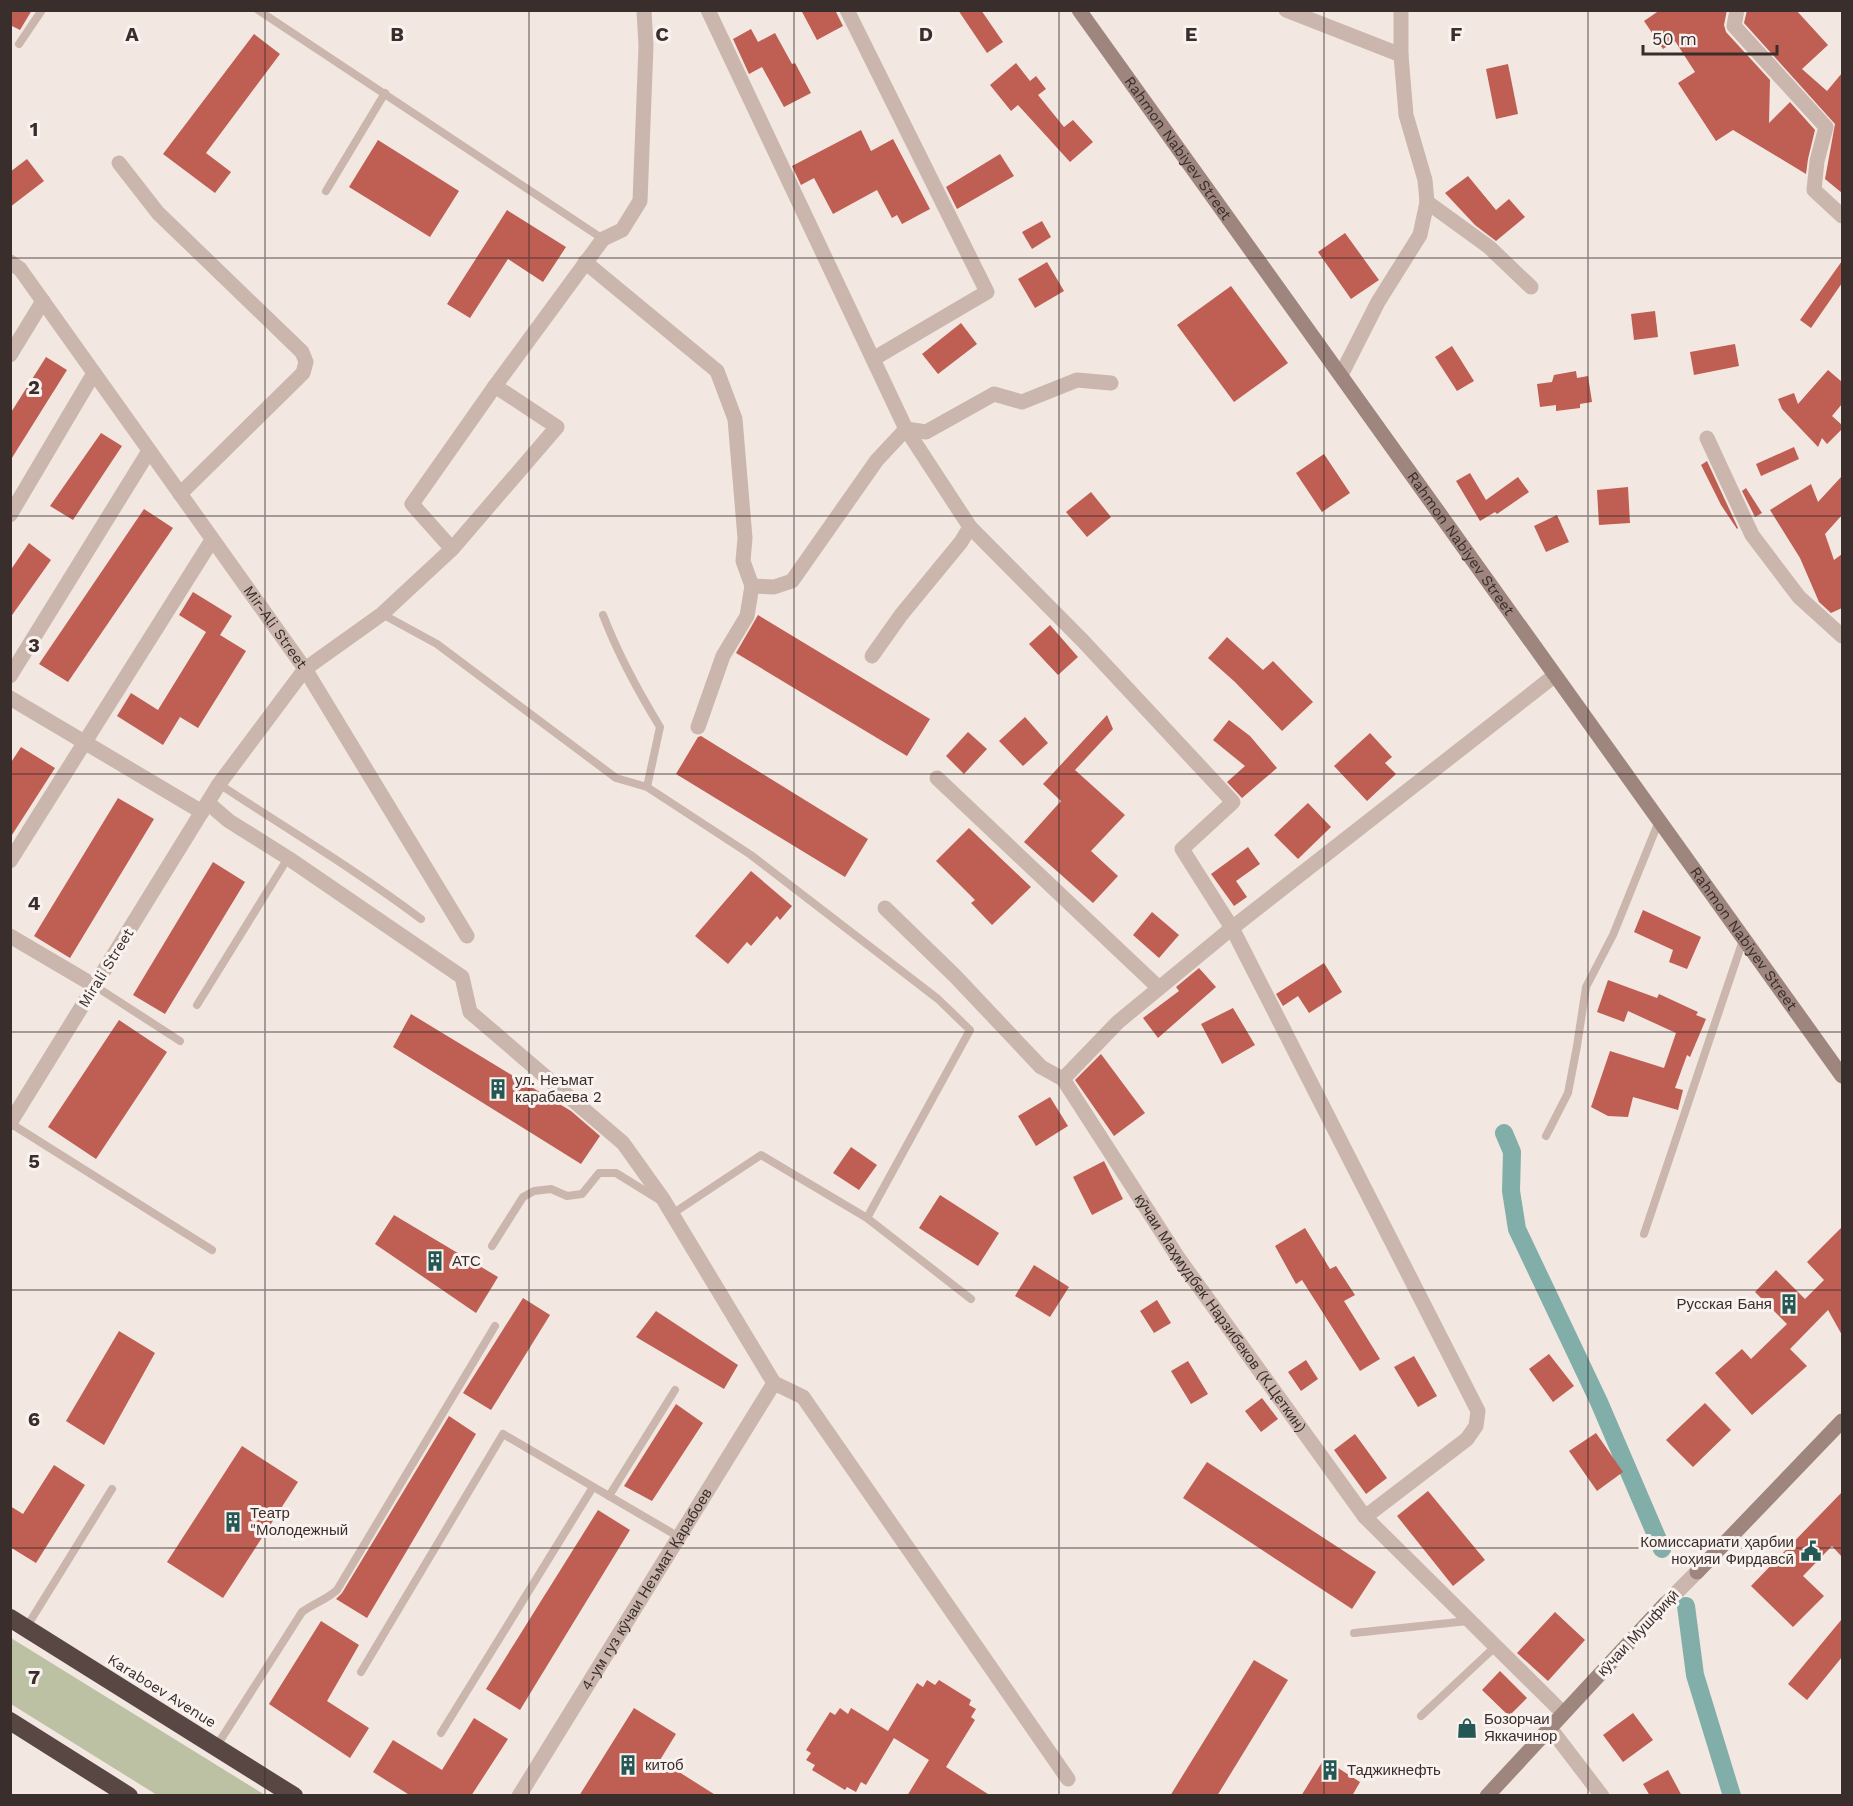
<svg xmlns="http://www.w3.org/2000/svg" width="1853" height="1806" font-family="'Work Sans',sans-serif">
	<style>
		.green { fill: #bbc1a2 }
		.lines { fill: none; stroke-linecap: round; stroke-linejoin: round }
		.canal { stroke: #82aea9; stroke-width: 18 }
		.building { fill: #bf5e53 }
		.lane { stroke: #cab6ad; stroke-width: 8 }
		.street { stroke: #cab6ad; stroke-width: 15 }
		.secondary { stroke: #9e867f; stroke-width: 15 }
		.highway { stroke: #594743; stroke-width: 18 }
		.grid { fill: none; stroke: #392e2b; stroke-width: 1.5; stroke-opacity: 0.55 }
		.labels { text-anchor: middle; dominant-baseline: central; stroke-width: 6; stroke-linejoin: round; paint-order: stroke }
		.street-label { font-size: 15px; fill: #392e2b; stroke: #faf2ee }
		.poi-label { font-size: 15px; fill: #392e2b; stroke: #faf2ee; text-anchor: start }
		.grid-label { font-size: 20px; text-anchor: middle; font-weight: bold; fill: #392e2b; stroke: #faf2ee; stroke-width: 6; stroke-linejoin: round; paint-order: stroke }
	</style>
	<rect width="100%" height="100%" fill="#f2e8e1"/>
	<path class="green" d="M11 1638 265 1795H157L11 1704Z"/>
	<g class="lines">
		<g class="canal">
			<path d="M1504 1133 1512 1152 1511 1191 1517 1229 1599 1402 1662 1549"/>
			<path d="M1686 1606 1695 1675 1732 1796"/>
		</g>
	</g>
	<g class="building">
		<path d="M10 10H32L20 30 10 25Z"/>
		<path d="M801 10H835L843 26 817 40Z"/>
		<path d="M958 10H981L1003 42 987 53Z"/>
		<path d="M1660 10H1727L1724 25 1726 32 1770 80 1769 123 1790 102 1815 130 1808 159 1806 174 1733 130 1716 141 1678 83 1695 72 1675 41 1663 49 1644 21Z"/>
		<path d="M1747 10H1796L1828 45 1802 69 1827 91 1842 73V193L1825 179 1835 124 1744 23Z"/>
		<path d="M751 29 758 42 775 33 792 64 795 63 811 93 784 107 762 67 749 74 733 39Z"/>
		<path d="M254 34 280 54 206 153 231 172 215 193 163 154Z"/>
		<path d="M1016 63 1030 81 1036 76 1046 89 1038 95 1064 127 1073 120 1093 142 1070 162 1018 105 1011 111 990 85Z"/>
		<path d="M1508 64 1518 114 1496 119 1486 69Z"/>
		<path d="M861 130 871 151 893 139 930 209 902 224 897 215 892 218 877 190 833 214 814 178 801 185 792 166Z"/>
		<path d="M378 140 459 191 430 237 349 187Z"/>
		<path d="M1000 154 1014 176 957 209 946 187Z"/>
		<path d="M27 159 44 181 10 207V172Z"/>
		<path d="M1468 176 1496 210 1509 199 1525 217 1496 241 1475 225 1445 193Z"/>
		<path d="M507 210 566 247 543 282 508 259 470 318 447 304Z"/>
		<path d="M1042 221 1051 237 1032 249 1022 232Z"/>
		<path d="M1345 233 1379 280 1351 299 1318 252Z"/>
		<path d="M1842 261V283L1811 328 1800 320Z"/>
		<path d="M1047 262 1064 291 1035 308 1018 279Z"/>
		<path d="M1231 286 1288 363 1234 402 1177 325Z"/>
		<path d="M1655 311 1658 337 1634 340 1631 314Z"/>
		<path d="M961 323 977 344 938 374 922 354Z"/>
		<path d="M1735 344 1739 366 1694 375 1690 352Z"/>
		<path d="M1452 346 1474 381 1457 391 1435 357Z"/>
		<path d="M46 357 67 370 10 461V414Z"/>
		<path d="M1828 370 1842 382V404L1832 416 1842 425V429L1827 444 1822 438 1818 447 1782 409 1778 399 1794 393 1798 404Z"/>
		<path d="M1576 371 1577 378 1588 376 1592 402 1580 404V408L1556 411V405L1540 407 1537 384 1552 382 1554 375Z"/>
		<path d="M101 433 122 446 73 520 50 506Z"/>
		<path d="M1794 447 1799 459 1761 476 1756 464Z"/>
		<path d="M1324 454 1350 493 1322 512 1296 473Z"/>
		<path d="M1707 461 1738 528 1737 529 1721 505 1701 465Z"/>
		<path d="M1470 473 1486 500 1518 477 1529 492 1497 514 1495 512 1480 521 1456 481Z"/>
		<path d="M1842 476V515L1825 534 1834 560 1842 554V608L1831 613 1819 602 1800 558 1770 510 1811 484 1818 502Z"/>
		<path d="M1628 487 1630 523 1599 525 1597 490Z"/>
		<path d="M1746 488 1762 513 1755 517 1742 491Z"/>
		<path d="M1091 492 1111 517 1087 537 1066 512Z"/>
		<path d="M144 509 173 528 68 682 39 664Z"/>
		<path d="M1557 515 1569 542 1546 552 1534 526Z"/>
		<path d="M29 543 51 560 10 618V571Z"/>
		<path d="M193 592 232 616 220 635 246 651 198 728 180 717 163 745 117 716 131 693 158 710 206 632 179 615Z"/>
		<path d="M758 615 930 719 907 756 736 653Z"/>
		<path d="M1050 625 1078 657 1058 675 1029 644Z"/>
		<path d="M1227 637 1263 670 1273 661 1313 702 1282 731 1235 682 1208 658Z"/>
		<path d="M1107 715 1113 729 1075 770 1125 815 1091 851 1118 876 1093 903 1024 842 1061 801 1043 784Z"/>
		<path d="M1025 717 1048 743 1023 766 999 741Z"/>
		<path d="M1229 720 1250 736 1277 768 1242 798 1227 782 1245 766 1213 740Z"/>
		<path d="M968 732 987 749 964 774 946 756Z"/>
		<path d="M1370 733 1392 757 1385 763 1396 774 1367 801 1334 766Z"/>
		<path d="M701 736 868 839 845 877 676 774 698 737Z"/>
		<path d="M21 747 55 768 10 838V764Z"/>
		<path d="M118 798 154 819 70 958 34 936Z"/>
		<path d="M1308 803 1331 827 1298 859 1274 835Z"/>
		<path d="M969 828 1031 887 992 925 971 903 975 900 936 861Z"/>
		<path d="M1248 847 1260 864 1236 881 1247 897 1234 906 1211 874Z"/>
		<path d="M213 862 245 882 165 1014 133 995Z"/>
		<path d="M751 871 792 906 780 920 777 916 751 946 747 942 728 964 695 936Z"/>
		<path d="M1643 910 1701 937 1687 969 1669 962 1673 950 1634 932Z"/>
		<path d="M1152 912 1179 935 1159 958 1133 935Z"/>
		<path d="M1324 963 1342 992 1309 1013 1298 996 1283 1006 1276 994Z"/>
		<path d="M1199 968 1216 987 1158 1038 1143 1018 1179 991 1176 987Z"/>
		<path d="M1608 980 1657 998 1659 994 1698 1012 1696 1015 1706 1019 1690 1057 1687 1055 1675 1088 1683 1090 1678 1110 1633 1097 1628 1117 1608 1116 1591 1107 1610 1051 1664 1068 1676 1033 1628 1011 1624 1022 1597 1012Z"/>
		<path d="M1233 1008 1255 1045 1222 1064 1201 1024Z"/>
		<path d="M411 1014 571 1111 600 1136 581 1164 393 1047Z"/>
		<path d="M119 1020 167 1052 96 1159 48 1127Z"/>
		<path d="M1101 1054 1145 1113 1114 1136 1075 1080Z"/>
		<path d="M1050 1097 1068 1126 1036 1146 1018 1116Z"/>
		<path d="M851 1147 877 1165 859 1190 833 1173Z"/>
		<path d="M1104 1161 1123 1199 1092 1215 1073 1177Z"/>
		<path d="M940 1195 999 1233 978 1266 919 1228Z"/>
		<path d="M394 1215 498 1277 476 1313 375 1244Z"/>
		<path d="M1842 1227V1335L1828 1310 1790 1349 1807 1366 1752 1415 1715 1373 1742 1349 1751 1359 1787 1324 1755 1292 1776 1270 1805 1299 1824 1280 1807 1262Z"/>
		<path d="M1305 1228 1330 1269 1336 1266 1355 1295 1344 1301 1380 1359 1360 1371 1302 1280 1296 1284 1275 1246Z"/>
		<path d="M1034 1265 1069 1287 1050 1317 1015 1296Z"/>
		<path d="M523 1298 550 1315 491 1410 463 1393Z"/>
		<path d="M1157 1300 1171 1323 1154 1333 1140 1311Z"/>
		<path d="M656 1311 738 1365 724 1389 636 1337Z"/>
		<path d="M119 1331 155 1353 104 1445 66 1421Z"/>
		<path d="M1549 1354 1574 1386 1553 1402 1529 1369Z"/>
		<path d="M1414 1356 1437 1396 1418 1407 1394 1367Z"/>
		<path d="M1306 1360 1318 1379 1301 1391 1288 1372Z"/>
		<path d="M1188 1361 1208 1394 1191 1404 1171 1371Z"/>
		<path d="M1262 1398 1278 1419 1261 1432 1245 1411Z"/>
		<path d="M1705 1403 1731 1430 1693 1467 1666 1440Z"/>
		<path d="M676 1404 703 1423 652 1501 624 1486Z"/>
		<path d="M449 1416 476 1434 367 1618 336 1599 342 1593Z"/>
		<path d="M1596 1433 1623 1472 1597 1491 1569 1451Z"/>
		<path d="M1355 1434 1387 1478 1366 1494 1334 1450Z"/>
		<path d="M242 1446 298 1482 223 1598 167 1562Z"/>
		<path d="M1207 1462 1376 1572 1352 1609 1183 1498Z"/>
		<path d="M54 1465 85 1485 36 1563 10 1547V1506L23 1514Z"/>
		<path d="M1428 1491 1485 1560 1453 1586 1397 1516Z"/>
		<path d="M1842 1492V1557L1832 1546 1803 1576 1824 1596 1793 1627 1751 1586Z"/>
		<path d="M598 1510 630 1530 520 1710 486 1689Z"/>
		<path d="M1555 1612 1585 1640 1548 1681 1517 1653Z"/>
		<path d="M1842 1619V1657L1807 1700 1788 1684Z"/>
		<path d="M321 1621 359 1645 327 1701 369 1728 350 1758 269 1704Z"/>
		<path d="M1254 1660 1288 1680 1217 1796H1170Z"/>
		<path d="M1500 1671 1527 1698 1509 1716 1482 1690Z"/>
		<path d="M927 1680 935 1685 939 1680 971 1700 969 1705 976 1709 971 1717 975 1720 946 1767 991 1796H907L929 1760 894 1738 866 1785 861 1782 856 1792 847 1787 845 1790 812 1770 815 1765 806 1760 811 1753 806 1750 830 1712 835 1715 840 1708 848 1714 851 1708 888 1731 917 1683 923 1687Z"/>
		<path d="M634 1708 676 1734 660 1760 717 1796H579Z"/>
		<path d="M1633 1713 1653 1740 1623 1762 1603 1735Z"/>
		<path d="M474 1718 508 1739 471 1796H411L373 1772 393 1740 442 1770Z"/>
		<path d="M1324 1759 1360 1782 1352 1796H1301Z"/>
		<path d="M1668 1770 1682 1796H1650L1643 1784Z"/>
	</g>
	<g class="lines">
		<g class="lane">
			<path d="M258 10 603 239"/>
			<path d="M19 44 42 10"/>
			<path d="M326 191 385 93"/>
			<path d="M382 614 437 644 616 778 647 787"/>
			<path d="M603 615C618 654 638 691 660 727L647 787 751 855 938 999 970 1030 867 1218"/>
			<path d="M219 784C287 829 356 870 421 919"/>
			<path d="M95 986 180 1041"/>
			<path d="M197 1005 288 858"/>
			<path d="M10 1123 212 1250"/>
			<path d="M1546 1136 1568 1093 1577 1046 1586 987 1613 935 1659 821"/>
			<path d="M672 1214 761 1155 867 1218 971 1299"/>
			<path d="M1644 1234 1743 940"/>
			<path d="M492 1246 523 1197 534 1191 551 1189 567 1196 582 1194 599 1173H616L658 1199"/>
			<path d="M609 1496 675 1390"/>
			<path d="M26 1628 112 1489"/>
			<path d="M1354 1633 1468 1621"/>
			<path d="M361 1672 503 1434 679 1537"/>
			<path d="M1421 1716 1496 1646"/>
			<path d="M441 1733 593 1487"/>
			<path d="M216 1747 302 1612C314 1603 326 1600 337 1590L495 1326"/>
		</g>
		<g class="street">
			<path d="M708 10 906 429 970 527 1083 641 1233 802 1182 849 1232 928 1478 1411 1476 1426 1467 1439 1365 1517"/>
			<path d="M847 10 987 292 873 359"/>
			<path d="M1286 10 1401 55"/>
			<path d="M1737 10 1734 26 1826 127 1817 161 1814 190 1842 216"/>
			<path d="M119 163 158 213 302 352 306 362 303 373 180 494"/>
			<path d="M1427 202 1489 247 1531 287"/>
			<path id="s1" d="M10 262 20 269 305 669 219 784 10 1123"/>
			<path d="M585 262 717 371 735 419 745 538 743 561 752 586 747 616 723 656 698 727"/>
			<path d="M10 355 43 301"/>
			<path d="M1341 375 1378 302 1420 235 1427 202 1425 180 1406 115 1401 55V10"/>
			<path d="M1707 438 1752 535 1799 597 1842 636"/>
			<path d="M10 515 94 373"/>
			<path d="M452 549 412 504 495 386 603 239 622 230 640 201 646 46 644 10"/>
			<path d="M752 586 774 587 792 581 877 460 906 429 926 432 994 394 1022 402 1077 380 1111 383"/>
			<path d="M872 656 901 615 961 542 970 527"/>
			<path d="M10 676 149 451"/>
			<path d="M10 698 202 812"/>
			<path d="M937 778 1159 988"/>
			<path d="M208 803 229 821 288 858 462 977 470 1012 623 1143 663 1199 774 1383 803 1397 1068 1779"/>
			<path d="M10 861 212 540"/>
			<path id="s2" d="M885 908 955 976 1041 1067 1063 1079 1179 1259 1365 1517 1563 1713"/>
			<path d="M10 936 95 986"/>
			<path d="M467 936 305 669 382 614 452 549 557 427 495 386"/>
			<path d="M1063 1079 1118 1022 1232 928 1554 676"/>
			<path d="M1665 1604 1697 1572"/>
			<path d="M1550 1728 1602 1796"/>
			<path id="s3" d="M519 1796 774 1383"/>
		</g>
		<g class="secondary">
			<path id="s4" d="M1079 10 1842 1076"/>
			<path d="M1697 1572 1842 1421"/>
			<path d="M1487 1796 1665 1604"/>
		</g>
		<g class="highway">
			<path d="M10 1618 294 1796"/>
			<path d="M10 1721 129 1796"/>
		</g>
	</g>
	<path class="grid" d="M265 10V1796M529 10V1796M794 10V1796M1059 10V1796M1324 10V1796M1588 10V1796M10 258H1842M10 516H1842M10 774H1842M10 1032H1842M10 1290H1842M10 1548H1842"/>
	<defs>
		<g id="building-bare" transform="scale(1.62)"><path d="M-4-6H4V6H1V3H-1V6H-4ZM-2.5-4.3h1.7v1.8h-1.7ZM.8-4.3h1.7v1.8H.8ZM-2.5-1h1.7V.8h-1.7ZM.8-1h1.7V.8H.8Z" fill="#235854" stroke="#faf2ee" stroke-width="2.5" paint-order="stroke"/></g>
		<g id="civic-bare" transform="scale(1.62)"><path d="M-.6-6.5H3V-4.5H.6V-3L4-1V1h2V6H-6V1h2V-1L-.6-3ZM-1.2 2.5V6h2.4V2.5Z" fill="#235854" stroke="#faf2ee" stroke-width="2.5" paint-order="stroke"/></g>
		<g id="shop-bare" transform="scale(1.62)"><path d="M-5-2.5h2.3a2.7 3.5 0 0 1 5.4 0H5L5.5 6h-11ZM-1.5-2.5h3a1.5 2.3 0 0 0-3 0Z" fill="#235854" stroke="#faf2ee" stroke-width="2.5" paint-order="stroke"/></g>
	</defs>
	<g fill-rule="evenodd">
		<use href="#building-bare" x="498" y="1089"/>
		<use href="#building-bare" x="435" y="1261"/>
		<use href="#building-bare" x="1789" y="1304"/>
		<use href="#building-bare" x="233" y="1522"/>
		<use href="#civic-bare" x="1811" y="1551"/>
		<use href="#shop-bare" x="1467" y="1728"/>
		<use href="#building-bare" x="628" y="1765"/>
		<use href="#building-bare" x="1330" y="1770"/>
	</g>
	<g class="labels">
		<g class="street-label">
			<text stroke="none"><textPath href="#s4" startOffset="170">Rahmon Nabiyev Street</textPath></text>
			<text stroke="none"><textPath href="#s4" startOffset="656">Rahmon Nabiyev Street</textPath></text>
			<text stroke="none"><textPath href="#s1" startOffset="452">Mir-Ali Street</textPath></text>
			<text stroke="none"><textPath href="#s4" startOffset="1142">Rahmon Nabiyev Street</textPath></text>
			<text transform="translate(106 968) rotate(-58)">Mirali Street</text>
			<text stroke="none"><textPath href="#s2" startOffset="530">кӯчаи Маҳмудбек Нарзибеков (К.Цеткин)</textPath></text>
			<text stroke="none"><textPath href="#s3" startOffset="243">4-ум гуз кӯчаи Неъмат Қарабоев</textPath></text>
			<text transform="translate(1638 1633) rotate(-47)">кӯчаи Мушфиқӣ</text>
			<text transform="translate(162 1691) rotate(32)">Karaboev Avenue</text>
		</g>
		<g class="poi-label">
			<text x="515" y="1080">ул. Неъмат<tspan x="515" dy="17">карабаева 2</tspan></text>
			<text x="452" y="1261">АТС</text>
			<text x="1772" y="1304" text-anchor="end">Русская Баня</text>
			<text x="250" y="1513">Театр<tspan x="250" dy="17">"Молодежный</tspan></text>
			<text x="1794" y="1542" text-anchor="end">Комиссариати ҳарбии<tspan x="1794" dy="17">ноҳияи Фирдавсӣ</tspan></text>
			<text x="1484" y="1719">Бозорчаи<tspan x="1484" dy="17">Яккачинор</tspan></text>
			<text x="645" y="1765">китоб</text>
			<text x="1347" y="1770">Таджикнефть</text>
		</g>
	</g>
	<g class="grid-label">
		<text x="132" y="41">A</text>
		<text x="397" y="41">B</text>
		<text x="662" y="41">C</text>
		<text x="926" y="41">D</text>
		<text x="1191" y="41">E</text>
		<text x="1456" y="41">F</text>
		<text x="34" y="136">1</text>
		<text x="34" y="394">2</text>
		<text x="34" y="652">3</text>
		<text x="34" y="910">4</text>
		<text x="34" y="1168">5</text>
		<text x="34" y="1426">6</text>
		<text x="34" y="1684">7</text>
	</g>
	<rect width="1853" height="1806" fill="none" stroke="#392e2b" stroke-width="24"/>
	<path d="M1643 45v9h134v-9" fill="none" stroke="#392e2b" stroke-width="3"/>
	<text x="1652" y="45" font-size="18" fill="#392e2b" stroke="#faf2ee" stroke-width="4.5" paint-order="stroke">50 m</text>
</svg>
